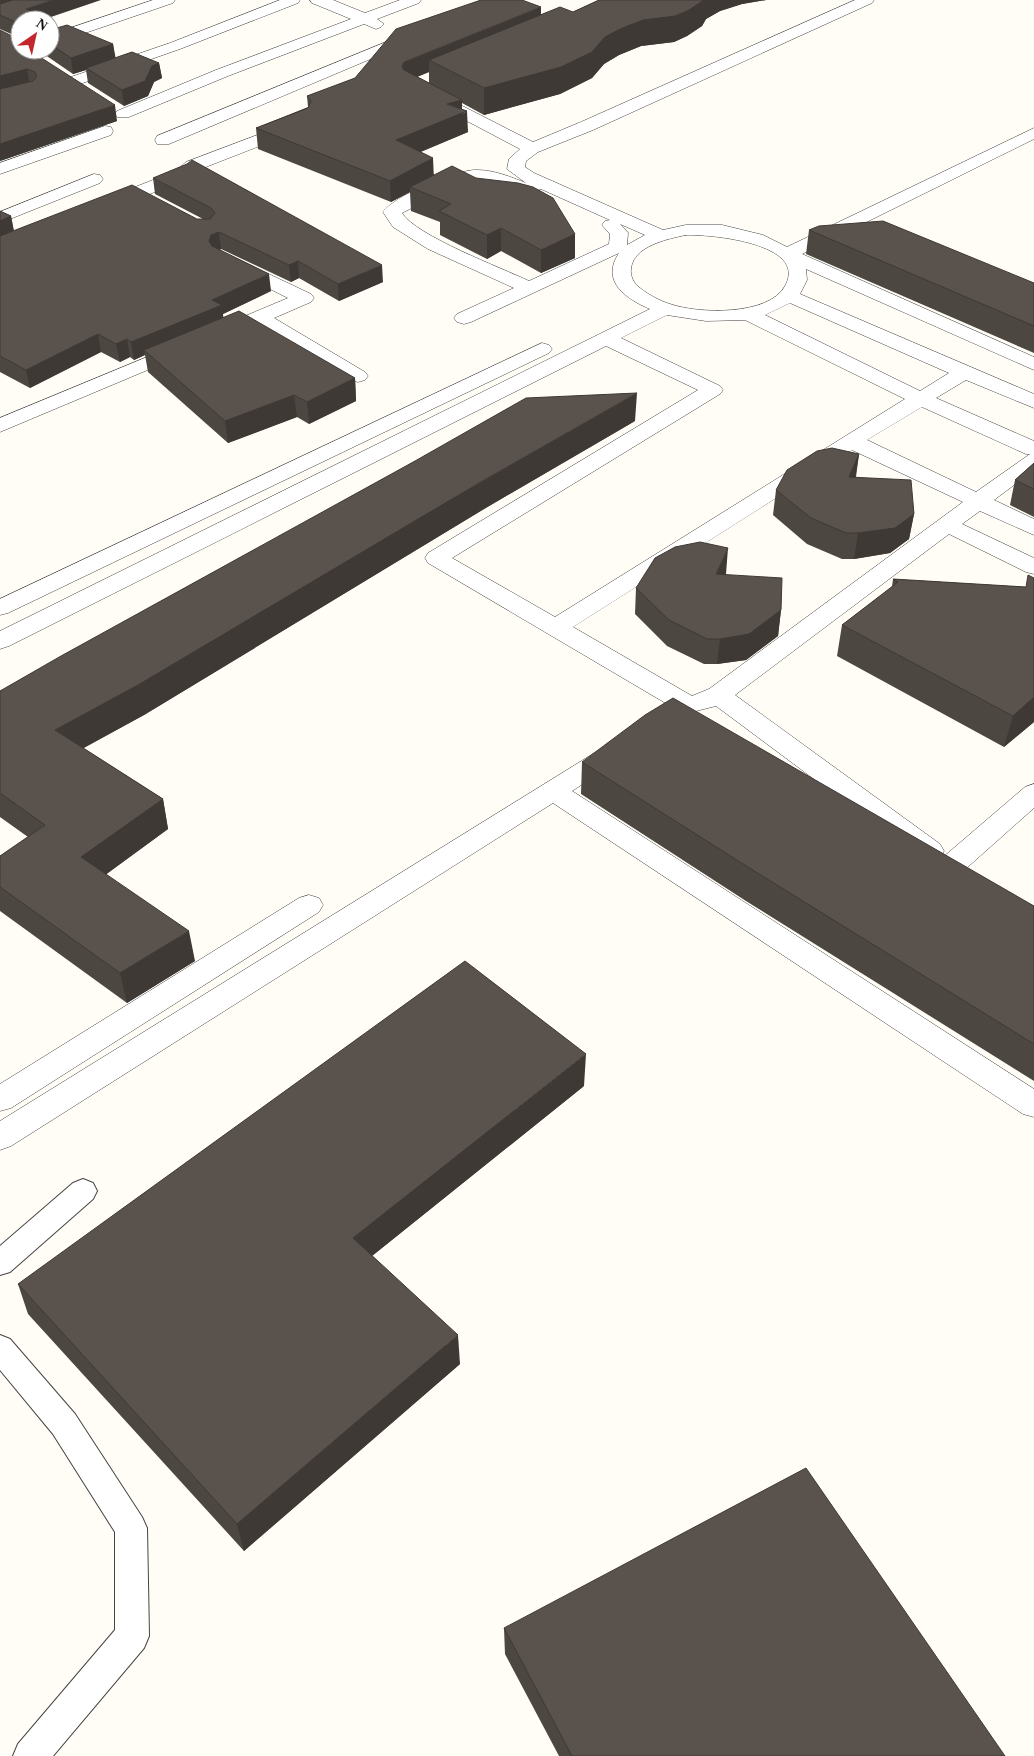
<svg xmlns="http://www.w3.org/2000/svg" width="1034" height="1756" font-family="'Times New Roman',serif">
	<style>
		.lines { fill: none; stroke-linecap: round; stroke-linejoin: round }
		.lane-casing { stroke: #444; stroke-width: 2 }
		.street-casing { stroke: #444; stroke-width: 1 }
		.lane { fill: #fff; fill-rule: evenodd }
		.street { fill: #fff; fill-rule: evenodd }
		.wall { fill: #4d4742; fill-rule: evenodd }
		.shaded-wall { fill: #3f3936 }
		.building { fill: #5a524d; stroke: #3f3936 }
	</style>
	<rect width="100%" height="100%" fill="#fffdf5"/>
	<g class="lines">
		<g class="lane-casing">
			<g id="lane">
				<path d="M83 1179 93 1183 97 1191 93 1199 10 1272 0 1275V1246L73 1183Z"/>
				<path d="M0 1335 10 1339 75 1414 142 1517 147 1528 149 1636 144 1648 53 1756H13L18 1744 115 1630V1532L53 1434 0 1370Z"/>
			</g>
		</g>
		<g class="street-casing">
			<g id="street">
				<path d="M153 0H175L173 3 50 45V35Z"/>
				<path d="M280 0H300L298 3 180 49 77 85H65L63 82 65 79 170 43Z"/>
				<path d="M310 0H333L365 13 400 0H421L419 3 377 19 384 24 381 27 376 29 364 24 228 76 129 117H117L115 114 117 111 216 70 351 19 312 3Z"/>
				<path d="M855 0H874L872 3 593 130 538 152 526 161 525 167 534 173 663 230 686 225H722L763 235 787 247 1034 128V139L802 254 1034 357V370L806 269 807 280 800 294 1034 394V408L966 380 936 398 1034 441V470L994 500 1034 519V535L980 511 962 524 1034 558V574L1026 572 949 534 735 695 940 844 944 851 940 858 930 861 920 858 716 706 688 713 679 711 428 563 425 558 428 553 698 390 606 346 9 646 0 649V631L650 309C626 299 600 281 619 253L471 322 464 324 457 322 454 318 457 314 514 288 428 249 393 227 383 212C394 196 458 169 477 170 494 170 511 177 526 183L507 169 509 159 520 149 427 100 425 97 427 94H439L533 142 581 122ZM478 180 527 194 541 189 610 220 605 221 602 225 610 234 609 244 529 281C502 268 416 236 402 213L453 187ZM620 224 645 235 627 245 628 233ZM686 235C709 234 809 243 785 286 769 316 698 314 670 304 660 301 649 295 640 288 634 284 630 276 631 269 633 246 667 239 686 235ZM790 303 949 373 920 391 765 315ZM667 315 706 321 745 320 905 399 555 617 452 558 720 394 723 390 720 386 621 338ZM922 407 1026 454H1030L976 492 867 440ZM852 450 963 502 709 689 692 696 573 627Z"/>
				<path d="M413 31 418 33 421 36 418 39 169 144H157L155 140 157 136Z"/>
				<path d="M292 122 298 123 300 127 298 131 198 170 188 179 114 208 108 209 102 208 99 204 102 200 176 171 186 162Z"/>
				<path d="M105 126 111 127 113 131 111 135 0 174V163Z"/>
				<path d="M94 174 100 175 103 179 100 183 0 223V212Z"/>
				<path d="M237 259 311 294 314 298 311 302 274 318 365 372 368 376 365 380 358 382 351 380 258 325C244 330 227 342 212 338L209 334 212 330 288 298 230 269 228 265 230 261Z"/>
				<path d="M181 343 188 345 191 349 188 353 0 432V418Z"/>
				<path d="M542 343 549 345 552 349 549 353 8 613 0 615V599Z"/>
				<path d="M613 744 622 747 626 753 622 759 572 791 1034 1089V1117L1023 1114 553 803 11 1146 0 1150V1121L604 747Z"/>
				<path d="M1034 784V808L961 873 951 876 941 873 937 866 941 859 1025 787Z"/>
				<path d="M309 895 319 898 323 905 319 912 11 1108 0 1111V1084L299 898Z"/>
			</g>
		</g>
		<use href="#lane" class="lane"/>
		<use href="#street" class="street"/>
	</g>
	<g class="wall">
		<path d="M0 0 48 18 20 20V38L0 29Z"/>
		<path d="M599 0H766L742 4 720 11 706 19 702 26 687 36 674 42 641 46 619 55 604 64 592 78 560 94 484 115 462 103V109L468 132 420 152 434 175 575 234V258L541 273 501 251 487 259 440 235V222L411 211 410 192 391 202 258 149 256 128 308 107 307 96 541 15 573 12ZM429 72V83L417 77Z"/>
		<path d="M50 29V30L113 44 115 58 159 63 162 78 154 82 148 96 124 106 88 83 86 70 73 74 38 50H50Z"/>
		<path d="M0 30 20 50 117 121 0 161Z"/>
		<path d="M153 178 383 282 339 301 299 278 291 282 221 249 220 250 271 291 223 314V318L355 378 356 401 309 424 297 417 228 443 148 372 145 355 134 360 130 357 120 362 101 352 30 388 0 372V211L11 216 14 231 203 219 155 194Z"/>
		<path d="M809 230 1034 283V353L806 254Z"/>
		<path d="M635 421 484 509 144 715 83 748 163 799 168 829 106 874 195 961 127 1003 0 911V856L28 837 0 817V691Z"/>
		<path d="M859 454 856 477 914 514 909 539 890 553 854 559H842L807 544 773 515 776 490Z"/>
		<path d="M1034 463V517L1010 505 1015 480Z"/>
		<path d="M725 574 781 610 778 636 746 660 717 664H704L667 646 635 614 636 588Z"/>
		<path d="M893 579 1026 587 1034 722 1004 747 837 656 842 625 892 587Z"/>
		<path d="M582 762 1034 906V1081L746 901 581 794Z"/>
		<path d="M584 1086 372 1256 460 1364 244 1551 28 1314 18 1284Z"/>
		<path d="M504 1628 1005 1756H559L505 1654Z"/>
	</g>
	<g class="shaded-wall">
		<path d="M0 0H23L0 7Z"/>
		<path d="M53 0H101L48 18V20H45L26 9Z"/>
		<path d="M704 0H766L742 4 720 11 706 19 702 26 687 36 674 42 641 46 619 55 604 64 592 78 560 94 484 115V88L605 37 620 29 643 20Z"/>
		<path d="M541 7V26L429 60V72L404 82 402 67 404 62Z"/>
		<path d="M113 44 116 60 86 68V70L73 74 71 58Z"/>
		<path d="M159 63 162 78 154 82 148 96 124 106 122 90 152 66Z"/>
		<path d="M27 69 30 85 0 92V76Z"/>
		<path d="M462 100V114L467 111 468 132 397 162 396 140 447 104Z"/>
		<path d="M115 105 117 121 0 161V144Z"/>
		<path d="M433 158 434 180 410 187V192L391 202 390 181Z"/>
		<path d="M11 216 14 233 0 239V221Z"/>
		<path d="M501 228V251L487 259V235Z"/>
		<path d="M219 232 221 249 213 252 209 241 211 235Z"/>
		<path d="M575 234V258L541 273V250Z"/>
		<path d="M298 261 299 278 291 282 289 265Z"/>
		<path d="M382 265 383 282 339 301 338 284Z"/>
		<path d="M269 274 271 291 223 314 224 323 144 350 145 355 134 360 131 342 212 300Z"/>
		<path d="M98 334 101 352 30 388 26 370Z"/>
		<path d="M127 339 130 357 120 362 116 344Z"/>
		<path d="M355 378 356 401 309 424 307 402Z"/>
		<path d="M637 393 635 421 484 509 144 715 62 760 55 730 484 480Z"/>
		<path d="M294 395 297 417 228 443 225 421Z"/>
		<path d="M859 454 855 479 849 477Z"/>
		<path d="M914 514 909 539 890 553 854 559 858 533Z"/>
		<path d="M728 548 726 574 714 600 716 574Z"/>
		<path d="M781 610 778 636 746 660 717 664 720 639Z"/>
		<path d="M1034 697V722L1004 747 1013 716Z"/>
		<path d="M163 799 168 829 89 887 81 857Z"/>
		<path d="M189 931 195 961 127 1003 120 973Z"/>
		<path d="M586 1054 584 1086 357 1268 353 1238Z"/>
		<path d="M458 1335 460 1364 244 1551 237 1524Z"/>
	</g>
	<g class="building">
		<path d="M13 0H53L26 9 48 18 45 20H20V33H19L18 23 0 15V4Z"/>
		<path d="M481 0H522L541 7 404 62 402 67 404 70 462 100 447 104 467 111 396 140 433 158 390 181 256 128 308 108 311 101 307 96 355 78 396 29Z"/>
		<path d="M599 0H704L689 10 675 16 643 20 620 29 605 37 592 52 561 67 484 88 429 60 560 7 573 12Z"/>
		<path d="M67 25 113 44 71 58 50 44V30Z"/>
		<path d="M0 30 14 37 20 42V50H29L115 105 0 144V89L33 81 37 77 35 72 27 69 0 76Z"/>
		<path d="M132 52 159 63 152 66 145 81 122 90 86 68Z"/>
		<path d="M192 160 382 265 338 284 298 261 289 265 219 232 211 235 209 241 212 246 269 274 212 300 222 305 131 342 127 339 116 344 98 334 26 370 0 356V236L132 185 197 219H210L215 213 211 208 153 178 187 164Z"/>
		<path d="M452 166 476 178 518 183 533 187 553 198 575 234 541 250 501 228 487 235 439 211 451 204 410 187Z"/>
		<path d="M0 211 11 216 0 221Z"/>
		<path d="M883 221 1034 283V326L809 230 819 226Z"/>
		<path d="M239 311 355 378 307 402 294 395 225 421 144 350Z"/>
		<path d="M637 393 484 480 138 685 55 730 163 799 81 857 189 931 120 973 0 887V856L45 825 0 793V691L61 656 415 461 526 398Z"/>
		<path d="M832 448 859 454 849 477 911 480 914 514 895 528 858 533H846L811 518 776 490 787 470 817 451Z"/>
		<path d="M1034 463V489L1015 480Z"/>
		<path d="M700 542 728 548 716 574 782 578 781 610 749 634 720 639H707L669 620 636 588 655 558 675 547Z"/>
		<path d="M1028 575 1034 578V697L1013 716 842 625 898 582 893 579 1026 587Z"/>
		<path d="M673 698 1034 906V1044L751 869 582 762 645 715Z"/>
		<path d="M465 961 586 1054 353 1238 458 1335 237 1524 18 1284Z"/>
		<path d="M806 1468 1005 1756H572L504 1628Z"/>
	</g>
	<g transform="translate(35 35) rotate(34)"><circle r="24" fill="#ffffff" stroke="#a0a0a0"/>
	<path d="M0-4L9 19L0 12L-9 19Z" fill="#c4262e"/>
	<text y="-8" font-size="14" font-weight="bold" text-anchor="middle" fill="#111111">N</text>
	</g>
</svg>
